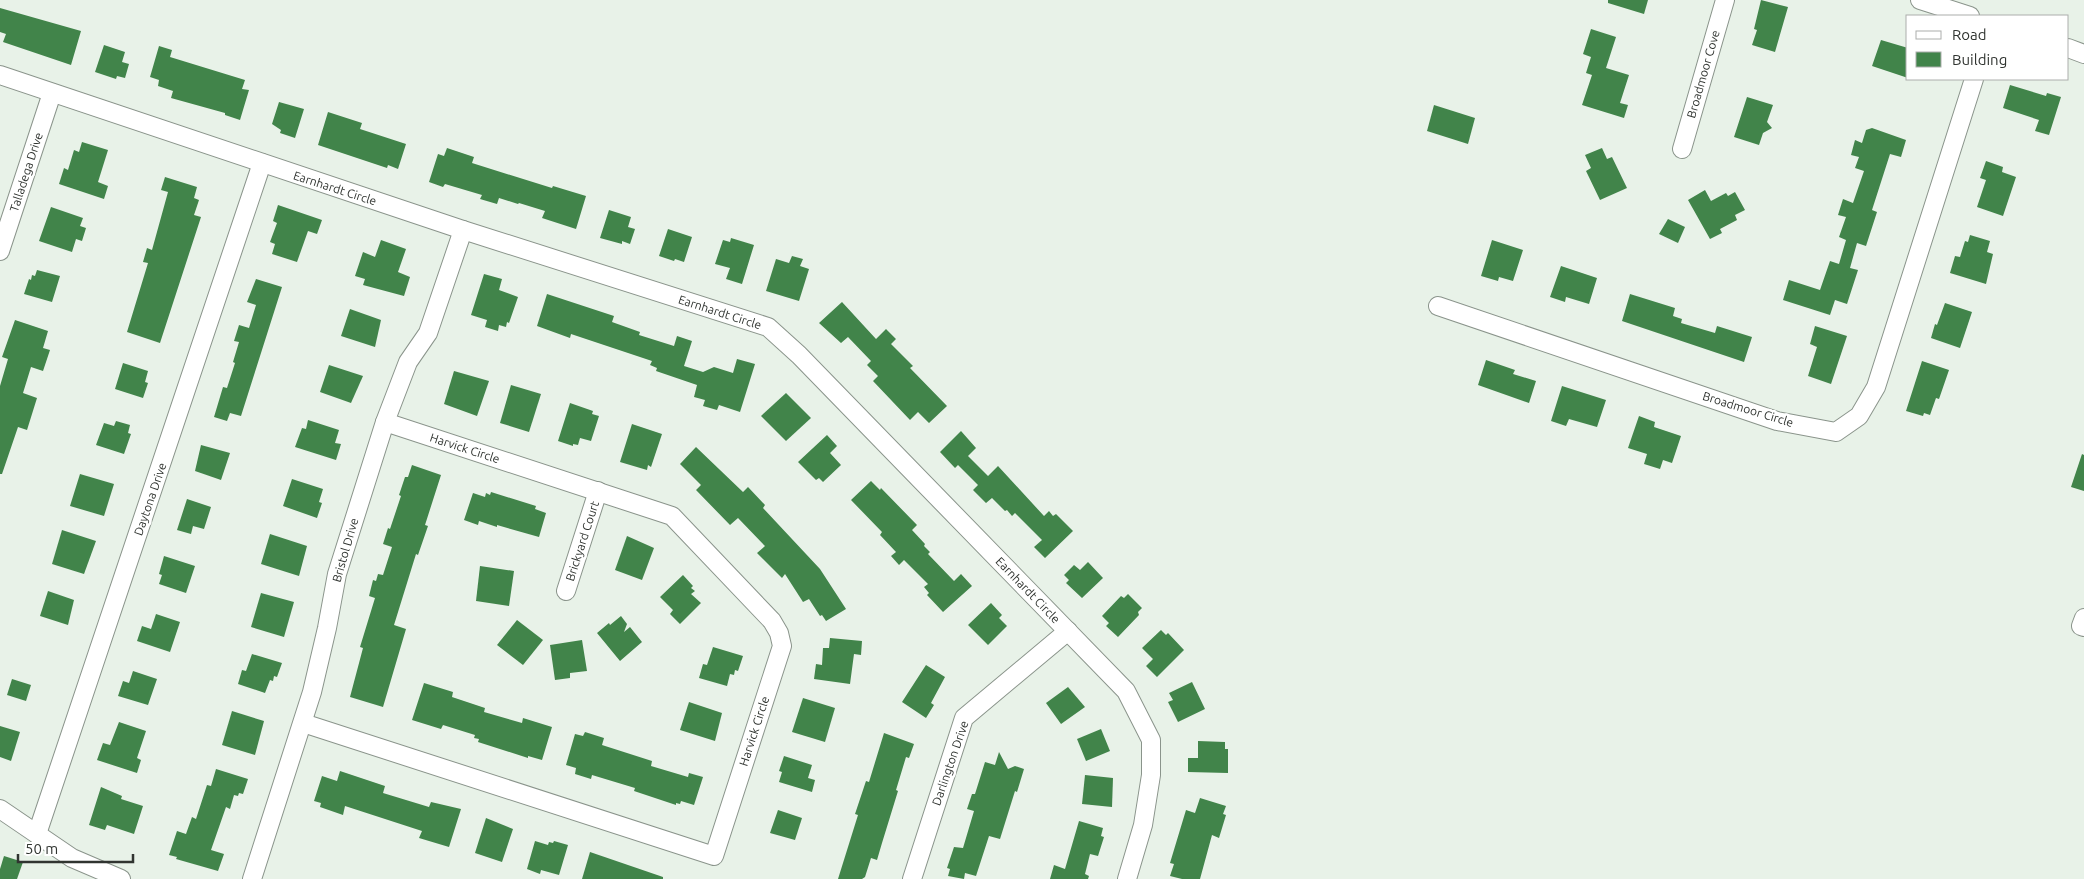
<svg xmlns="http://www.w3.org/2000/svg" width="2084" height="879" font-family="Ubuntu,sans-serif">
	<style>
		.building { fill: #41844a }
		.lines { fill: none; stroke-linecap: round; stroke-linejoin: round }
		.minor-casing { stroke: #8a948b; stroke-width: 20 }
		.minor { stroke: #fff; stroke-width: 18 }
		.labels { text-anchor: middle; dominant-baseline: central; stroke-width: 5; stroke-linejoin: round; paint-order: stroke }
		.street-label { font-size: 12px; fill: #303430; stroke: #fff }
	</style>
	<rect width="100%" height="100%" fill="#e8f2e8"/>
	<g class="building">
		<path d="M1608 0H1648L1644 14 1608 3Z"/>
		<path d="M1761 0 1788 7 1775 52 1752 45 1757 30 1754 29Z"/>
		<path d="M0 8 81 31 71 65 3 42 6 34 0 32Z"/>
		<path d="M1591 29 1616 37 1606 68 1629 75 1620 103 1628 105 1624 118 1582 105 1592 75 1586 73 1591 57 1583 54Z"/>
		<path d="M1881 40 1908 48V78L1872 66Z"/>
		<path d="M104 45 125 52 122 62 129 64 125 78 117 76 116 79 95 72Z"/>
		<path d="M159 46 172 50 170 57 245 80 242 89 249 90 240 120 225 115V113L171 98 173 91 158 86 159 80 150 77Z"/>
		<path d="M2010 85 2046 96 2047 93 2061 97 2049 135 2035 131 2039 120 2003 108Z"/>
		<path d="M1747 97 1773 105 1767 122 1772 128 1763 133 1759 145 1734 137Z"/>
		<path d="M279 102 304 109 295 138 280 133 281 130 272 124Z"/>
		<path d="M1434 105 1475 118 1468 144 1427 131Z"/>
		<path d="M328 112 362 123 360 129 406 144 398 169 388 165 387 168 318 145Z"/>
		<path d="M1872 128 1906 140 1901 157 1890 154 1872 210 1877 212 1866 246 1857 243 1850 268 1858 270 1847 304 1835 300 1830 315 1783 300 1789 280 1820 290 1830 261 1839 264 1846 240 1839 237 1846 217 1838 215 1843 199 1853 203 1864 171 1855 168 1859 157 1851 155 1855 140 1862 143 1866 130Z"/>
		<path d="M82 142 108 150 98 182 108 186 104 199 59 184 64 168 68 170 74 150 79 152Z"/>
		<path d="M447 148 474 157 472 163 552 188 553 186 586 196 576 229 542 218 545 211 519 203 518 204 499 198 497 204 480 199 482 195 445 184 443 187 429 182 438 154 444 156Z"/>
		<path d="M1602 148 1607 159 1612 157 1627 188 1600 200 1586 171 1591 168 1585 155Z"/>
		<path d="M1986 161 2003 167 2002 172 2016 177 2003 216 1977 207 1986 180 1980 178Z"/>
		<path d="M165 177 197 187 194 198 199 200 194 215 201 217 160 343 127 332 148 263 143 262 147 248 152 250 168 192 161 190Z"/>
		<path d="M1705 190 1711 201 1726 193 1728 196 1735 192 1745 210 1735 215 1737 220 1720 229 1722 233 1710 239 1688 200Z"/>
		<path d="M278 205 322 220 317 234 308 231 297 262 272 254 275 244 270 242 277 223 273 221Z"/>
		<path d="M51 207 83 218 80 226 86 228 82 241 76 239 72 252 39 241Z"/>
		<path d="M609 210 631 217 628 227 635 229 630 244 622 241V244L600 238Z"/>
		<path d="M1668 219 1685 227 1678 243 1659 234Z"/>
		<path d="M668 229 692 237 684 262 675 259 674 261 659 256Z"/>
		<path d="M1970 235 1990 241 1987 252 1993 254 1986 284 1950 273 1955 256 1960 257 1965 241 1968 242Z"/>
		<path d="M731 238 754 245 742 284 726 279 730 268 715 264 723 240 730 242Z"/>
		<path d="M381 240 406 249 398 272 410 277 404 296 363 285 365 279 355 276 363 252 375 257Z"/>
		<path d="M1492 240 1523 250 1513 281 1499 277 1498 281 1481 276Z"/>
		<path d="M792 256 803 259 800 266 809 269 799 301 766 291 776 259 789 263Z"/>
		<path d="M1561 266 1597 278 1589 304 1566 297 1565 302 1550 297Z"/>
		<path d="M37 270 60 276 52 302 24 294 29 279 31 280 32 275 35 276Z"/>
		<path d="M484 274 502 279 499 290 518 297 509 323 507 322 506 327 499 325 498 331 485 327 487 320 471 315Z"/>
		<path d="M256 279 282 287 241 416 230 413 227 421 214 417 223 387 227 388 235 363 233 362 239 342 234 341 239 325 249 328 256 305 247 302Z"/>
		<path d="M547 294 614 316 612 322 640 332 639 335 674 346 677 336 692 341 684 366 703 372 714 367 733 373 737 359 755 364 740 412 719 405 717 410 703 406 705 400 694 397 697 385 656 371 657 368 650 365 652 361 571 334 570 338 537 326Z"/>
		<path d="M1630 294 1675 308 1673 316 1682 319 1681 323 1715 333 1717 326 1752 337 1744 362 1622 321Z"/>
		<path d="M842 302 876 339 886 329 896 339 891 344 913 366 910 368 947 406 929 423 918 412 910 420 873 381 878 376 867 365 871 361 848 337 841 343 819 323Z"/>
		<path d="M1945 303 1972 312 1960 348 1931 338 1935 324 1937 325Z"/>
		<path d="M350 309 381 320 375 347 341 336Z"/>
		<path d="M15 320 48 331 43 348 50 350 43 371 31 367 23 393 37 398 27 430 18 427 2 474H0V386L8 359 2 357Z"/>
		<path d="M1815 326 1847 336 1831 384 1808 376 1817 347 1810 344Z"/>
		<path d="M1486 360 1515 370 1513 374 1536 381 1529 403 1478 385Z"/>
		<path d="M1922 361 1949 370 1939 399 1936 398 1930 415 1924 413 1923 416 1906 411Z"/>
		<path d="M123 363 148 371 145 382 148 383 143 398 115 389Z"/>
		<path d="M329 365 363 376 351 403 320 392Z"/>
		<path d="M454 371 489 381 477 416 444 404Z"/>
		<path d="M511 385 541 394 529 432 500 423Z"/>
		<path d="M1562 386 1606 400 1597 427 1569 419 1566 426 1551 421Z"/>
		<path d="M786 393 811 418 786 441 761 416Z"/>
		<path d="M570 403 593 411 592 414 599 416 591 441 580 438 578 445 573 444V446L558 441Z"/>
		<path d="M1639 416 1655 422 1654 427 1681 436 1672 463 1663 460 1660 469 1644 464 1647 454 1628 448Z"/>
		<path d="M308 420 339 430 335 443 341 444 336 460 295 447 302 428 306 429Z"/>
		<path d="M116 421 130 425 128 433 131 434 124 454 96 445 104 423 114 426Z"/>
		<path d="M632 424 662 434 651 467 648 465 647 470 620 462Z"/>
		<path d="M961 431 976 448 968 456 988 476 998 466 1044 516 1049 511 1053 516 1056 514 1073 531 1045 558 1034 547 1042 540 1015 513 1012 516 1007 510 1005 511 992 498 986 503 973 490 978 485 958 465 955 468 940 452Z"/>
		<path d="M827 435 837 446 830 453 841 465 823 482 819 478 816 480 798 462Z"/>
		<path d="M201 445 230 453 221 480 195 471Z"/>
		<path d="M696 447 743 492 748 487 765 505 763 508 820 569 846 609 826 621 822 615 820 616 809 599 803 602 785 574 782 578 757 553 765 546 738 518 730 525 696 490 701 485 680 464Z"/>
		<path d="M2082 454 2084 455V491L2071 487Z"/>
		<path d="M412 465 441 475 425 525 428 526 418 555 416 554 394 625 406 629 383 707 350 697 363 648 360 647 375 598 369 596 373 580 376 581 378 574 383 575 392 547 383 544 388 528 390 529 401 496 399 495 405 477H408Z"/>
		<path d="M80 474 114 484 104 516 70 506Z"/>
		<path d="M292 479 323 489 319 502 322 503 317 518 283 506Z"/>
		<path d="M871 481 880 490 881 488 917 525 912 530 925 544 924 546 930 552 928 554 954 581 961 574 972 586 943 612 927 595 929 593 924 587 928 584 904 560 899 565 891 556 896 552 880 535 882 532 851 500Z"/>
		<path d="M491 492 536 506 535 509 546 513 539 537 497 525V527L479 521 478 525 464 520 473 493 485 497 486 493 490 495Z"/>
		<path d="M187 499 211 507 204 529 193 526 191 534 177 530Z"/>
		<path d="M62 530 96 541 84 574 52 564Z"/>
		<path d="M270 534 307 546 299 576 261 564Z"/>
		<path d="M627 536 654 548 642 580 615 570Z"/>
		<path d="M164 556 195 566 186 593 159 584 162 575 159 574Z"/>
		<path d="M1088 562 1103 578 1082 598 1066 583 1069 580 1064 575 1074 565 1080 570Z"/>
		<path d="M480 566 514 571 509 606 476 601Z"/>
		<path d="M683 575 693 586 691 588 695 591 691 594 701 603 680 624 670 614 673 610 660 597Z"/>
		<path d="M48 591 74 600 68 625 40 616Z"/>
		<path d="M261 593 294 602 284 637 251 627Z"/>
		<path d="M1128 594 1142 608 1138 612 1139 615 1118 637 1106 626 1109 623 1102 616 1121 596 1124 598Z"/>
		<path d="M991 603 1002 615 999 618 1007 626 988 645 968 625Z"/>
		<path d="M156 614 180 622 170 652 137 641 142 626 151 629Z"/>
		<path d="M621 616 627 624 624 632 630 627 642 642 620 661 597 633 609 623 610 625Z"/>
		<path d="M517 620 543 640 523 665 497 645Z"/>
		<path d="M1161 630 1166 635 1168 633 1184 650 1157 677 1146 666 1153 659 1142 648Z"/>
		<path d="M830 638 862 641 861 655 854 654 850 684 814 679 816 664 822 665 823 648H829Z"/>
		<path d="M582 640 587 671 570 673V678L555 680 550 645Z"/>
		<path d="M713 647 743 656 738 671 735 670 734 675 730 674 727 686 699 678 703 664 707 665Z"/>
		<path d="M252 654 282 663 277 677 274 676 273 681 270 680 265 693 238 684 242 670 246 671Z"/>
		<path d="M926 665 945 677 931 703 934 705 926 718 902 702Z"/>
		<path d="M133 671 157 679 148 705 118 696 123 681 129 683Z"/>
		<path d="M12 679 31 685 26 701 7 695Z"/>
		<path d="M1192 682 1205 709 1178 722 1168 702 1173 700 1169 693Z"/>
		<path d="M424 683 453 692 452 697 485 708 484 712 522 723 523 718 552 727 542 760 528 756V758L478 742 479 739 474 738 475 735 443 725 441 729 412 720Z"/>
		<path d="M1068 687 1085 707 1061 724 1046 703Z"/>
		<path d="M803 698 835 708 825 742 792 732Z"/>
		<path d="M689 702 722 713 715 741 680 730Z"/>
		<path d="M232 711 264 721 255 755 222 745Z"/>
		<path d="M119 722 146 731 137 758 141 760 137 773 97 760 103 743 110 745Z"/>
		<path d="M0 726 20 732 11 761 0 757Z"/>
		<path d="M1101 729 1110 751 1086 761 1077 739Z"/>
		<path d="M585 732 604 738 602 745 652 761 651 766 688 777 689 773 703 777 694 805 681 801 680 804 676 803V805L634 791 635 788 592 775 591 779 575 774 576 768 566 765 575 734 583 736Z"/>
		<path d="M884 733 914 744 909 758 906 757 896 790 898 791 882 843 877 860 871 858 865 877 862 879H838L858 815 855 814 866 781 869 782Z"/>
		<path d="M1198 741 1225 742V749H1228V773L1188 772V758H1198Z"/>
		<path d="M999 752 1008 769 1015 766 1024 769 1017 792 1015 791 1000 839 989 836 976 876 965 873 964 879 948 876 950 869 947 868 954 847 963 848 974 811 967 809 972 794H975L985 762 995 765Z"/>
		<path d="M784 756 812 765 808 778 815 780 812 792 779 782 782 772 779 771Z"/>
		<path d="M216 769 248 779 243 794 239 793 238 796 234 795 230 809 226 807 211 850 224 854 218 871 176 859 177 857 169 855 177 831 186 834 192 817 196 819 207 785 211 786Z"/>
		<path d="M340 771 385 786 383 793 429 807 431 802 461 809 449 847 419 838 422 831 345 806 343 815 320 807 321 803 314 801 322 776 337 781Z"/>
		<path d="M1085 775 1113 778 1112 807 1082 804Z"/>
		<path d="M101 787 122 796 121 799 143 806 134 834 107 825 105 830 89 825Z"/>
		<path d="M1200 798 1226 806 1223 814 1226 815 1219 838 1212 835 1200 879H1182L1170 876 1174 864 1170 863 1186 810 1195 813Z"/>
		<path d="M778 810 802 818 795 840 770 833Z"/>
		<path d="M486 818 513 829 502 862 475 853Z"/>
		<path d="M1079 821 1103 828 1101 836 1104 837 1098 856 1090 854 1085 874 1089 876 1088 879H1050L1054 865 1065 869Z"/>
		<path d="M535 841 548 845 549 842 553 843 554 841 568 845 559 875 541 870 540 874 527 869Z"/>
		<path d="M590 852 663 877V879H582Z"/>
		<path d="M4 856 23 862 17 879H0V869Z"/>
	</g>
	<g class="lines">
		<g class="minor-casing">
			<g id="minor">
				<path d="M1920 0 1970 16"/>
				<path d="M2068 48 2084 54"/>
				<path d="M0 75 463 230 768 327 799 355 1126 691 1151 740V775L1143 825 1127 879"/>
				<path d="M1682 149 1725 0"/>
				<path d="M0 251 52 93"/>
				<path d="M1438 306 1777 421 1836 432 1859 416 1876 387 1974 79"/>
				<path d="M566 591 598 491"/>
				<path d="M2084 618 2081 626 2084 627"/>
				<path d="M303 723 714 856 782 646 779 633 772 621 672 516 385 422"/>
				<path d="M0 809 72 858 121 879"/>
				<path d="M37 834 262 163"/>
				<path d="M252 879 312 692 327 628 337 574 385 422 408 362 428 333 463 230"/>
				<path d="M912 879 964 718 1068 631"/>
			</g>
		</g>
		<use href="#minor" class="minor"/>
	</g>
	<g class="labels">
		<g class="street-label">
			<text transform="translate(1703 74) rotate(-74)">Broadmoor Cove</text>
			<text transform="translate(26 172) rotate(-72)">Talladega Drive</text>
			<text transform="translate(335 188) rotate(18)">Earnhardt Circle</text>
			<text transform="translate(720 312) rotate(18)">Earnhardt Circle</text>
			<text transform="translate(1748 409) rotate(17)">Broadmoor Circle</text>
			<text transform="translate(465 448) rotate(18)">Harvick Circle</text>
			<text transform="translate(150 499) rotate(-71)">Daytona Drive</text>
			<text transform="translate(582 541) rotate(-72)">Brickyard Court</text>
			<text transform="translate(345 550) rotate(-74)">Bristol Drive</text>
			<text transform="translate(1028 590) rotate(46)">Earnhardt Circle</text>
			<text transform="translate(754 731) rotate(-72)">Harvick Circle</text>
			<text transform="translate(950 763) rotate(-71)">Darlington Drive</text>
		</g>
	</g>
	<rect x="1906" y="15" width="162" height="65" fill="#ffffff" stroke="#acaeac"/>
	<rect x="1916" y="31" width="25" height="8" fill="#ffffff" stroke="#acaeac"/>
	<text x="1952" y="40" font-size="15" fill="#303430">Road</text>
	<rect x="1916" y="52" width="25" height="15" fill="#41844a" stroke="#acaeac"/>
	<text x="1952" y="65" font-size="15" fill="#303430">Building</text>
	<path d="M18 854v8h115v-8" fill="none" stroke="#303430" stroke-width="2.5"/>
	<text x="25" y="854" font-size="15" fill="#303430" stroke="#ffffff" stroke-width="4" paint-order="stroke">50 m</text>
</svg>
